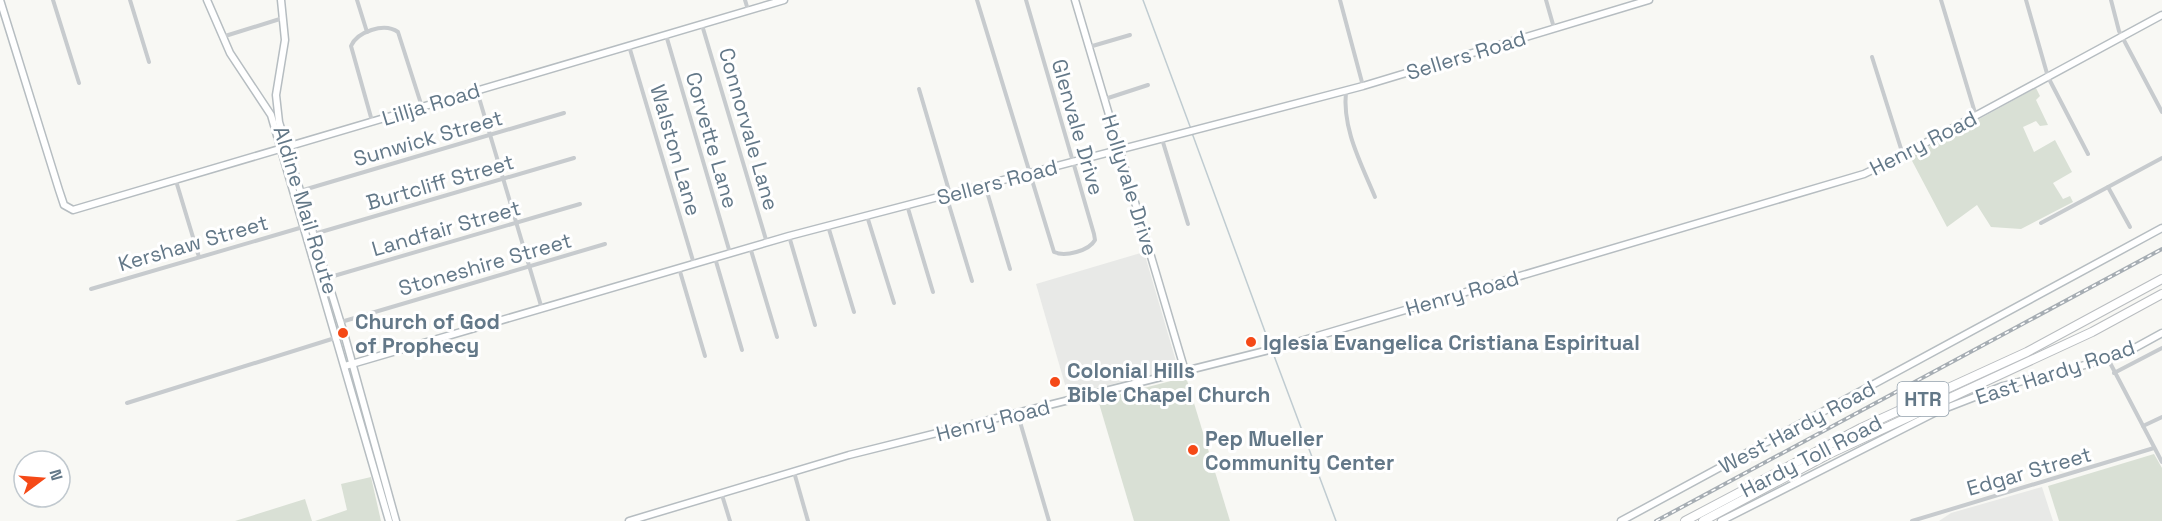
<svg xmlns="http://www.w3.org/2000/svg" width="2162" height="521" font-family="'Space Grotesk',sans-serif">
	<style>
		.built { fill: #e8e9e7 }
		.green { fill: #d9e0d5 }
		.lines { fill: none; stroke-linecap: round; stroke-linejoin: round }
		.stream { stroke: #c0ccd1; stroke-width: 1.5 }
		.secondary-casing { stroke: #b6bdc1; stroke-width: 9 }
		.highway-casing { stroke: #b9bdc0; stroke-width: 10 }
		.street { stroke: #c7cbce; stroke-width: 4 }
		.secondary { stroke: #fff; stroke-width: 6 }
		.highway { stroke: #fff; stroke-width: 8 }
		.rail-casing { stroke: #a6adb3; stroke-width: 4 }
		.rail { stroke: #fff; stroke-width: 1.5; stroke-dasharray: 4.5; stroke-linecap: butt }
		.poi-dot { fill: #f54917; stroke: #fff; stroke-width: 2 }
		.labels { text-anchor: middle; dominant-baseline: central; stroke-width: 6; stroke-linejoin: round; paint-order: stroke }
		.shield { fill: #fff; stroke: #92a0ac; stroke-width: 1.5 }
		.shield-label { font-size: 20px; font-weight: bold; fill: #637888 }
		.street-label { font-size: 21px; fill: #637888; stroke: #fff }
		.poi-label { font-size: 21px; font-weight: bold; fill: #637888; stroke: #fff; text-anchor: start }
	</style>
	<rect width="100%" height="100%" fill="#f8f8f4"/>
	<g class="built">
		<path d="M1144 252 1178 368 1068 395 1036 284Z"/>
		<path d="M2042 487 2053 521H1939L1951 513Z"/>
	</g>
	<g class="green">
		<path d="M2036 88 2040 96 2036 100 2048 125 2040 126 2036 121 2023 127 2034 152 2055 140 2072 172 2053 183 2063 199 2070 196 2073 202 2021 229 1991 227 1977 205 1947 227 1910 157Z"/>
		<path d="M1186 377 1230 521H1134L1098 400Z"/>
		<path d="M2154 454 2162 468V521H2059L2048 486Z"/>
		<path d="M371 477 381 521H315L347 510 341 484Z"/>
		<path d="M305 499 312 521H235Z"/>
	</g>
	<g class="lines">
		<g class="stream">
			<path d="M1143 0 1191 129"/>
			<path d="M1192 133 1271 348"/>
			<path d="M1273 353 1336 521"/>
		</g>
		<g class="secondary-casing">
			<g id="secondary">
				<path d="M0 0 59 190 64 205 73 210 784 0"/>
				<path d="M207 0 230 53 271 115 389 521"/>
				<path d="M281 0 285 40 276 95 279 122 345 337 396 521"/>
				<path d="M1075 0 1185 371"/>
				<path d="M345 366 789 236 1363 86 1649 0"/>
				<path d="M629 521 849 455 1277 348 1864 174 1903 155 2162 15"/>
				<path d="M1621 521 2162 228"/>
				<path d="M1721 521 1936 412 2003 386 2108 359 2131 350 2162 333"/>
			</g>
		</g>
		<g class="highway-casing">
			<g id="highway">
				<path d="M1685 521 1861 428 2027 352 2162 279"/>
				<path d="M1703 521 1829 454 2092 332 2162 294"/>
			</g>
		</g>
		<g class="street">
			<path d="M53 0 79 83"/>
			<path d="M130 0 149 62"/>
			<path d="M357 0 367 32"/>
			<path d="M745 0 748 10"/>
			<path d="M977 0 1054 252C1065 257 1089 251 1095 240L1094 234 1026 0"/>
			<path d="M1340 0 1363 86"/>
			<path d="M1546 0 1554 28"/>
			<path d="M1941 0 1976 116"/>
			<path d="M2026 0 2048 77 2088 154"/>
			<path d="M2111 0 2119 31 2162 112"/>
			<path d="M702 25 767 243"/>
			<path d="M666 35 730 253"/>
			<path d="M222 37 283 18"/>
			<path d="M629 46 694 264"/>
			<path d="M1089 47 1130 35"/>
			<path d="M1872 57 1903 155"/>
			<path d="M919 89 950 194"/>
			<path d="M477 91 542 309"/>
			<path d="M1346 91C1342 129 1361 163 1375 197"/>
			<path d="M1105 99 1148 85"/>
			<path d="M372 121 351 46C357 32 384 22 398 32L422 107"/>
			<path d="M1162 139 1188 224"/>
			<path d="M176 181 199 257"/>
			<path d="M985 185 1010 269"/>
			<path d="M2108 187 2130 227"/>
			<path d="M300 191 564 113"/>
			<path d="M946 195 972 281"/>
			<path d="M907 205 933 292"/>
			<path d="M867 216 894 303"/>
			<path d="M2041 223 2162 158"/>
			<path d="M828 226 854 312"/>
			<path d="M314 234 574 158"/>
			<path d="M789 236 815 325"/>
			<path d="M750 247 777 337"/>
			<path d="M715 258 742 350"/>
			<path d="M679 268 705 356"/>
			<path d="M320 280 580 204"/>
			<path d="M91 289 303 227"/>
			<path d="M341 322 605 244"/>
			<path d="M2108 359 2162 462"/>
			<path d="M2114 373 2162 348"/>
			<path d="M127 403 335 338"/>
			<path d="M1018 415 1049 521"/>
			<path d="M2143 426 2162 417"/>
			<path d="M794 472 808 521"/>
			<path d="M722 495 730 521"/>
			<path d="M1912 521 2154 448"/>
		</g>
		<use href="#secondary" class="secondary"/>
		<use href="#highway" class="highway"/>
		<g class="rail-casing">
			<path id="rail" d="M1656 521 2162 249"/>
		</g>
		<use href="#rail" class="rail"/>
	</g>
	<g class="poi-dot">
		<circle cx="343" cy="333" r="6"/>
		<circle cx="1251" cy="342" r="6"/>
		<circle cx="1055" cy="382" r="6"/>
		<circle cx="1193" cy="450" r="6"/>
	</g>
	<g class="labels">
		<rect class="shield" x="1897.5" y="382" width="51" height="34" rx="4.5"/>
		<g class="shield-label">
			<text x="1923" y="399">HTR</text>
		</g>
		<g class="street-label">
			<text transform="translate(1466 55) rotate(-17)">Sellers Road</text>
			<text transform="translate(431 104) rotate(-17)">Lillja Road</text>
			<text transform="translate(1078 127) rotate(74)">Glenvale Drive</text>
			<text transform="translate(749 129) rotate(74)">Connorvale Lane</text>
			<text transform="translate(428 138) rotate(-16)">Sunwick Street</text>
			<text transform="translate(712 140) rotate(74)">Corvette Lane</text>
			<text transform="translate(1923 143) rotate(-27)">Henry Road</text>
			<text transform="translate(676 150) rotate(74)">Walston Lane</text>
			<text transform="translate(440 182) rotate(-16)">Burtcliff Street</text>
			<text transform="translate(997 182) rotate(-15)">Sellers Road</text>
			<text transform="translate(1130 185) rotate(73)">Hollyvale Drive</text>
			<text transform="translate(306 210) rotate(73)">Aldine Mail Route</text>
			<text transform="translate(446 228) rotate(-16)">Landfair Street</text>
			<text transform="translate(193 243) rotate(-16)">Kershaw Street</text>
			<text transform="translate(485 264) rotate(-16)">Stoneshire Street</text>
			<text transform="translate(1462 293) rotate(-16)">Henry Road</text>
			<text transform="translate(2055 372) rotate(-18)">East Hardy Road</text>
			<text transform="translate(993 420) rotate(-14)">Henry Road</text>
			<text transform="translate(1797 427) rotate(-28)">West Hardy Road</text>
			<text transform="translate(1811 456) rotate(-27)">Hardy Toll Road</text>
			<text transform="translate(2029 471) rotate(-16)">Edgar Street</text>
		</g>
		<g class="poi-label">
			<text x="355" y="321">Church of God<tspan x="355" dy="24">of Prophecy</tspan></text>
			<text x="1263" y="342">Iglesia Evangelica Cristiana Espiritual</text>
			<text x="1067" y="370">Colonial Hills<tspan x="1067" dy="24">Bible Chapel Church</tspan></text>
			<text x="1205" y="438">Pep Mueller<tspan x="1205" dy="24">Community Center</tspan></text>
		</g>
	</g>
	<g transform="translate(42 479) rotate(74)"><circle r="28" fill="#ffffff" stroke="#c1c9cf" stroke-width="1.5"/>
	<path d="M0-4.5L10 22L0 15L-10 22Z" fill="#f54917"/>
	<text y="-9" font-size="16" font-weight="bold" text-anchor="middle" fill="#637888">N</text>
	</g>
</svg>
